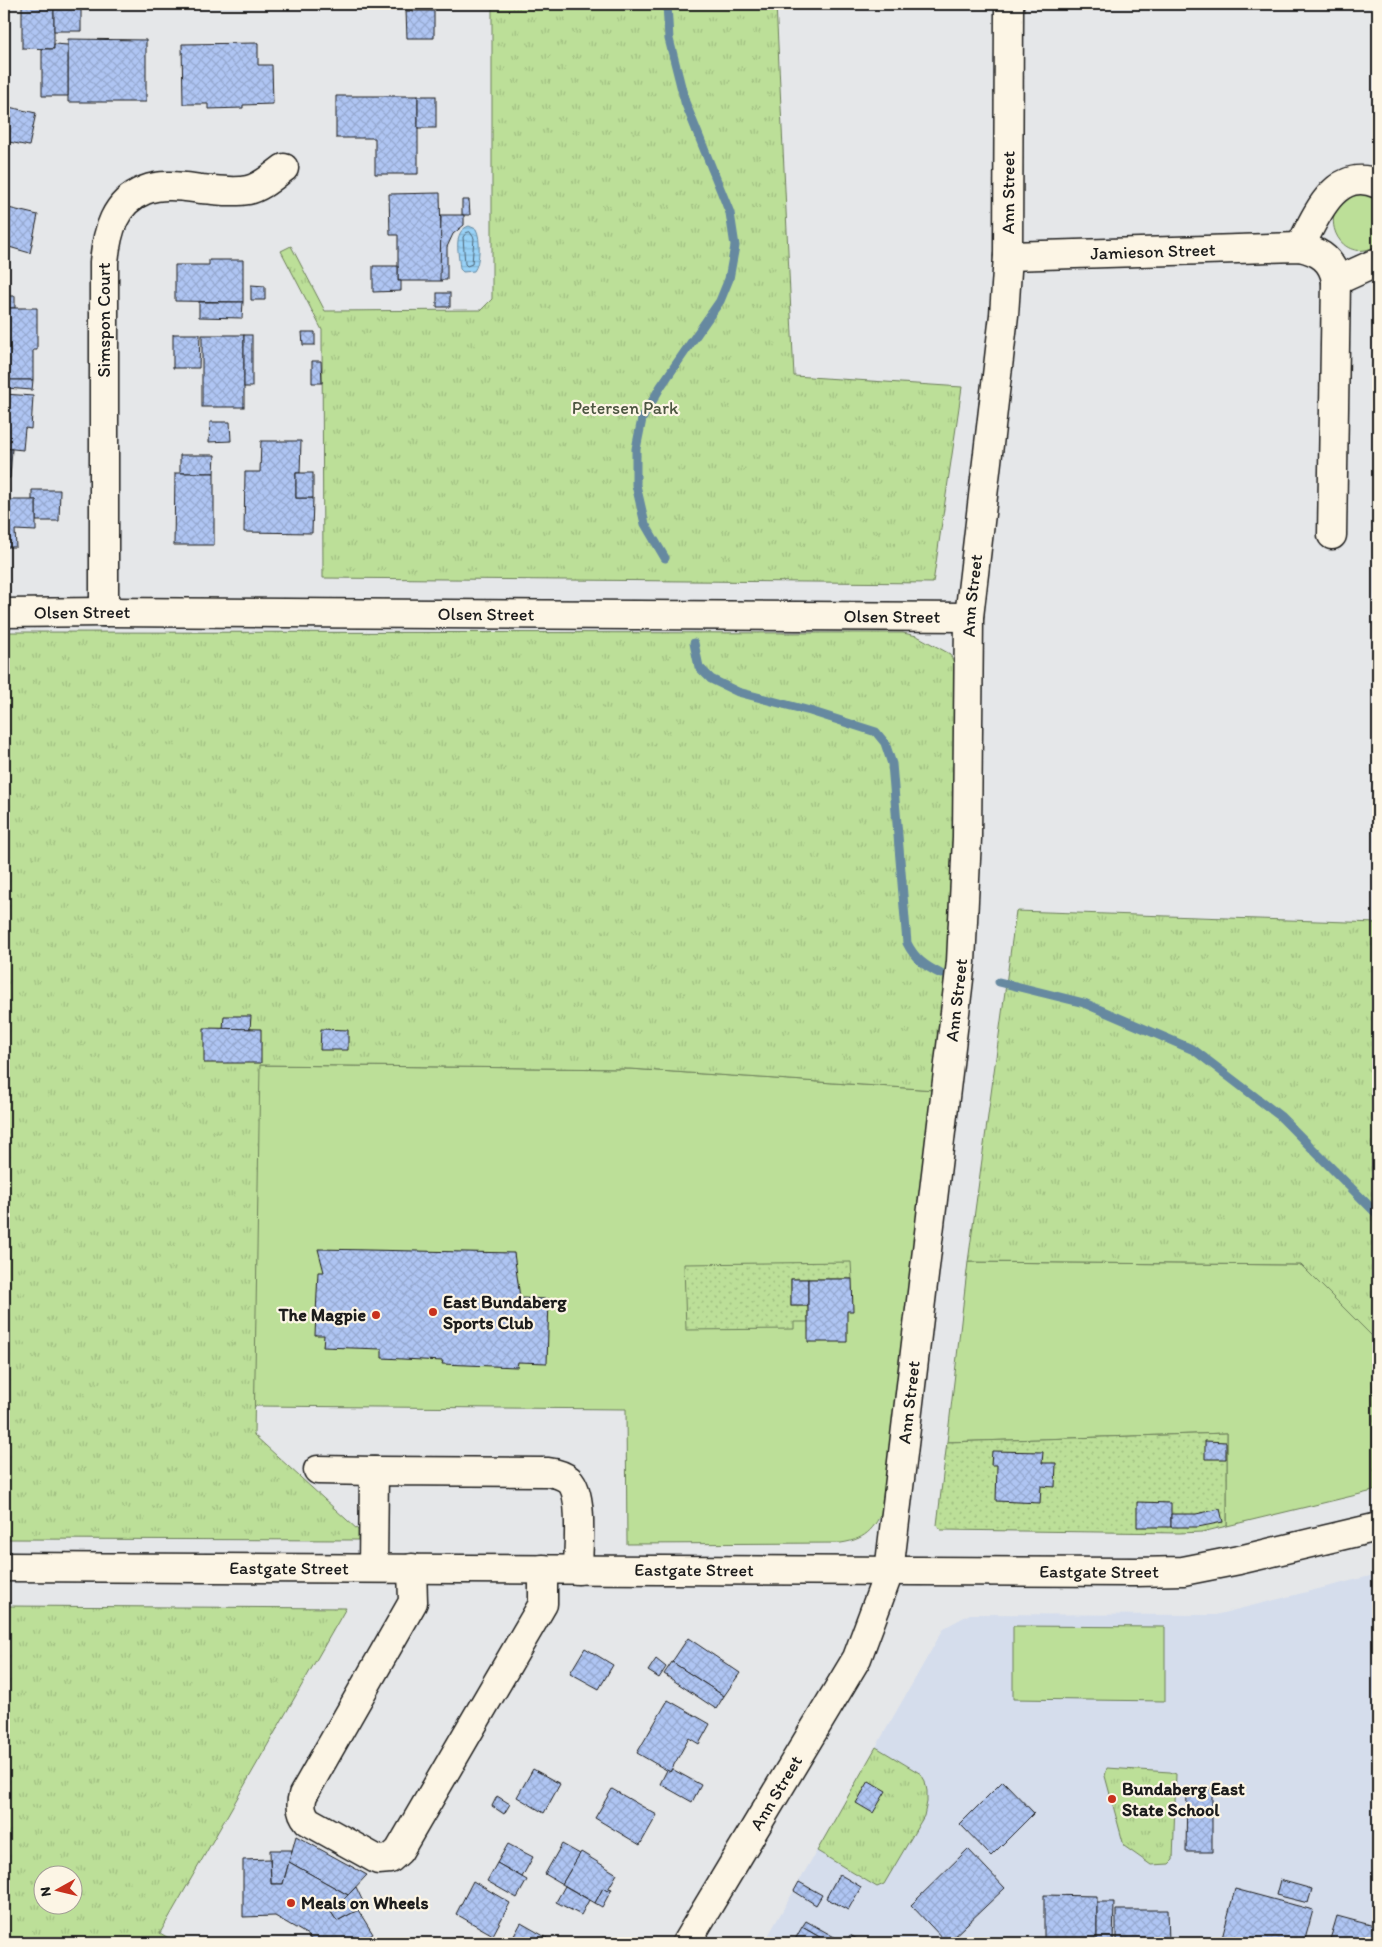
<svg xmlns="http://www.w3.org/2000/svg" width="1382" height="1947" font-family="Itim,sans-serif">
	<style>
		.built { fill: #d5ddec }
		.grass { fill: #bcdf98; stroke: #6c7e5a }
		.park { fill: url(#park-tufts); stroke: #6c7e5a; fill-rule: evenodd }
		.garden { fill: url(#garden-dots); stroke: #6c7e5a }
		.water { fill: url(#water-rules); stroke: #6689a0 }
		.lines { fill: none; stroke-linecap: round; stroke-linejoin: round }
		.shore { stroke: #4e6574; stroke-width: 1 }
		.stream { stroke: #6689a0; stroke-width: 9 }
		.building { fill: url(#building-cross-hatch); stroke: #1c1c1c }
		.minor-casing { stroke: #1c1c1c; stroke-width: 31 }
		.minor { stroke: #fcf5e5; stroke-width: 28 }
		.poi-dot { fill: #c8321e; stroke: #fcf5e5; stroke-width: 2 }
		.labels { text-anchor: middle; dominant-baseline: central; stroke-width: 4.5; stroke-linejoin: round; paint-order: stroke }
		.street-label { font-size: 18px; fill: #1c1c1c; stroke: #fcf5e5 }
		.park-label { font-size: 18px; fill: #4c5641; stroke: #fcf5e5 }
		.poi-label { font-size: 18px; font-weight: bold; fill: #1c1c1c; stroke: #fcf5e5; text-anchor: start }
	</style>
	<defs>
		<pattern id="park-tufts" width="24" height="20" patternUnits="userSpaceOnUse" patternTransform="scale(1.25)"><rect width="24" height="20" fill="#bcdf98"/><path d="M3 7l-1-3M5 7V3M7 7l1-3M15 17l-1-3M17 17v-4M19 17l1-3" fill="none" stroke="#a1bf82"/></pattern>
		<pattern id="garden-dots" width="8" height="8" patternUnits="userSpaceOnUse" patternTransform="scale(1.25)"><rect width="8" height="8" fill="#bcdf98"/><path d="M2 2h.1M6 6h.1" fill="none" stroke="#a1bf82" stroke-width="1.8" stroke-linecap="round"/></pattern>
		<pattern id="water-rules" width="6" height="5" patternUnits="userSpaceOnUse" patternTransform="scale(1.25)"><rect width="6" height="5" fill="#98d2f8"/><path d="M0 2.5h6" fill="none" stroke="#82b4d4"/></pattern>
		<pattern id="building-cross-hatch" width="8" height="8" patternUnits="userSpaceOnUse" patternTransform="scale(1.25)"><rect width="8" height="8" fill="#afc5f3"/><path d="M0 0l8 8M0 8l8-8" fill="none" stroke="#96a9d0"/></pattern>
	</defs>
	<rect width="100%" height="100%" fill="#e5e7e9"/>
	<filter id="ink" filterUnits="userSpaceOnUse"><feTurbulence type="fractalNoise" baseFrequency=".02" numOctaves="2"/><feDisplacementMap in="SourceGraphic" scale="10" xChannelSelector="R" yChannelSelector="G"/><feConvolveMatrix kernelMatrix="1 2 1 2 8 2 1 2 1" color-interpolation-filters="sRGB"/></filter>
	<g filter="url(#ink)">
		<path class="built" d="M1378 1574V1943H764L944 1628 970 1614 1215 1615Z"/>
		<g class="grass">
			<path d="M1364 193 1378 199V245C1334 271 1311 196 1364 193Z"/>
			<path d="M259 1065 630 1069 935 1090 886 1502C876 1527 868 1539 841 1543L627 1544 626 1409 254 1406Z"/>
			<path d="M968 1262 1301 1265 1373 1337V1491L1227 1526V1433L947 1442Z"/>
			<path d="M1013 1626 1165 1627V1701L1013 1699Z"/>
		</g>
		<g class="park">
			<path d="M492 4H776L794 376 962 387 933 583 323 578 322 330 281 251 291 246 325 311 481 310 492 299Z"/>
			<path d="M4 632 903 633 917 636 950 654 956 668 957 765 951 936 935 1090 630 1069 260 1065 254 1435 358 1530V1540L4 1539Z"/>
			<path d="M1016 911 1378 923V1489L1373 1491V1337L1301 1265 968 1262Z"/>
			<path d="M4 1606 346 1608 160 1933 177 1943H4ZM42 1874H72V1904H42Z"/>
			<path d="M876 1747 921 1774 925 1781 927 1791V1802L924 1816 884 1884 877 1887 817 1851Z"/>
			<path d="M1107 1768 1170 1772 1176 1774 1173 1860 1169 1864 1151 1865 1124 1846 1105 1776Z"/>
		</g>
		<g class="garden">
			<path d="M851 1262 852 1279H791V1306H808V1322H794V1329L686 1330 684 1264Z"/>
			<path d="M1227 1433V1526L1202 1532 1179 1533 941 1530 937 1525 947 1442Z"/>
		</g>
		<path class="water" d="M469 226 476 229C481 238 480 264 474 271L463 272 460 269C459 255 452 231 469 226Z"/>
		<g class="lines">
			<path class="shore" d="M470 232 474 238 472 264 467 266 465 264 463 237 466 233Z"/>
			<g class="stream">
				<path d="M665 558 645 524 636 485V449L642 419 661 386 720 301 729 279 735 246 730 213 685 102 669 39 667 4"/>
				<path d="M694 643 699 667 711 679 738 692 810 711 876 732 885 743 892 764 907 943C915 959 925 966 941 974"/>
				<path d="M999 982 1084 1003 1194 1050 1280 1116 1378 1215"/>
			</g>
		</g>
		<g class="building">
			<path d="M22 4H54V49L22 48Z"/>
			<rect x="54" y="4" width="27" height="27"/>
			<path d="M406 11H434V38H407Z"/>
			<path d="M68 39 146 40V102H68Z"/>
			<path d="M258 43V65H272L273 104 243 105V108L208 109V104H183L182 44Z"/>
			<path d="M54 44 68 45V96H42V49H54Z"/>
			<path d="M336 96H418V174H375V138H336Z"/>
			<rect x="418" y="96" width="18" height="32"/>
			<path d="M4 106 36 113 29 146 4 141Z"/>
			<path d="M4 166 8 167 4 186Z"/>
			<path d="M440 193 442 281H398V235H390L389 194Z"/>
			<path d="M462 200H469L470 215H462Z"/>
			<path d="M4 207 38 215 30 253 9 247 4 272Z"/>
			<path d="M441 215H464V225L453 234 447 247V280H440Z"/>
			<path d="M209 260H243V302L175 301V265H209Z"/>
			<path d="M373 266H398V281H401V291L373 292Z"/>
			<path d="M251 285 265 286V300H251Z"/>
			<rect x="437" y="293" width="13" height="14"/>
			<rect x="4" y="296" width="11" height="12"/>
			<path d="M199 302H243L242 318 199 317Z"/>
			<path d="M4 308H37V350H33V380H4Z"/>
			<path d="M302 332H315V345H303Z"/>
			<path d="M173 334H200L199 368H173Z"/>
			<rect x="202" y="335" width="42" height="72"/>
			<rect x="244" y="335" width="8" height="52"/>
			<path d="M312 361H321L322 383H312Z"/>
			<path d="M6 380H33L32 390 6 388Z"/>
			<path d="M4 394 33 396 31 429 25 428 23 450 4 448Z"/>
			<path d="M210 422H230L231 441 209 442Z"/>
			<path d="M261 441H301L300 473H296V498H313L312 533 244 532 245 472H260Z"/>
			<path d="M4 448 12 449 10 478H4Z"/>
			<path d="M180 455H215L214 473H180Z"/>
			<path d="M175 473H214V545H174Z"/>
			<rect x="296" y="473" width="17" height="25"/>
			<path d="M32 490H60L59 521H36V500H32Z"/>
			<path d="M4 500H36V531L15 530 16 547H4Z"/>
			<path d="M224 1016H251L250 1029H223Z"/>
			<path d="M204 1028 261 1029V1063H204Z"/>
			<path d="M321 1029 348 1030V1050H320Z"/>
			<path d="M318 1249 514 1253 520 1298 549 1299 547 1363 518 1362 517 1367 442 1364 443 1361 382 1358V1349L323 1347 324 1335H315L318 1272H324Z"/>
			<rect x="791" y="1279" width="17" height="27"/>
			<path d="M808 1279H852L853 1311H847V1342H808Z"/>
			<path d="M1205 1441 1226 1442V1459H1205Z"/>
			<path d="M992 1451 1043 1452 1042 1463H1056L1055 1487 1041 1486 1040 1503 996 1501 997 1465H991Z"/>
			<path d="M1137 1502 1171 1503V1527H1137Z"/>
			<path d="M1220 1509 1223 1522 1198 1527H1171V1514H1196Z"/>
			<path d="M688 1638 740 1673 724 1696 672 1662Z"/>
			<path d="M585 1648 613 1665 599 1689 570 1673Z"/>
			<path d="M656 1659 666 1667 659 1678 648 1671Z"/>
			<path d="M672 1662 724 1696 716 1709 664 1674Z"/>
			<path d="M668 1700 710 1724 699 1744 689 1738 670 1772 637 1753Z"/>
			<path d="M533 1769 560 1784 544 1813 517 1797Z"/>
			<path d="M672 1769 701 1785 692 1802 660 1784 667 1770 670 1772Z"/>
			<path d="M869 1781 886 1791 873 1813 856 1803Z"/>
			<path d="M1003 1781 1034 1813 991 1856 960 1824Z"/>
			<path d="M1187 1788H1212V1852H1186Z"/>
			<path d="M612 1789 657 1815 640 1845 595 1818Z"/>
			<path d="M497 1796 510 1804 504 1814 492 1806Z"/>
			<path d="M296 1836 367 1875 348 1895 289 1862Z"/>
			<path d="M508 1844 533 1857 522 1877 497 1863Z"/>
			<path d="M562 1844 580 1854 562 1884 545 1874Z"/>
			<path d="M968 1849 1005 1888 947 1943 911 1905Z"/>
			<path d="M270 1850H292L283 1884H271Z"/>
			<path d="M581 1852 617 1874 607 1891 603 1888 595 1903 562 1884Z"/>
			<path d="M270 1859 271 1884H283L289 1862 348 1895 331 1912 337 1921 358 1910 373 1934 358 1943H310L312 1942 308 1935 275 1916 243 1917V1860Z"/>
			<path d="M497 1863 527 1880 517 1898 487 1881Z"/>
			<path d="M839 1874 861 1887 848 1910 826 1898Z"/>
			<path d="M1280 1880 1312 1889 1308 1903 1276 1895Z"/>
			<path d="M473 1881 510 1903 493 1935 456 1914Z"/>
			<path d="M799 1882 822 1895 816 1905 794 1891Z"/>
			<path d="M565 1886 589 1900 581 1915 556 1902Z"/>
			<path d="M356 1887 365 1906 337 1921 331 1912Z"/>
			<path d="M603 1888 607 1891 609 1888 612 1889 602 1907 595 1903Z"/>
			<path d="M1235 1889 1313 1910 1304 1943H1242L1222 1938Z"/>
			<path d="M1044 1895 1097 1896V1943H1044Z"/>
			<path d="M1097 1902H1114L1113 1943H1097Z"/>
			<path d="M1116 1910H1168L1169 1943H1116Z"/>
			<path d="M1337 1916 1378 1927V1943H1329Z"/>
			<path d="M806 1921 845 1943H830L802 1927Z"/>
			<path d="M521 1923 556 1943H510Z"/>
			<path d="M802 1927 830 1943H793Z"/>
			<path d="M850 1935 864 1943H845Z"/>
			<path d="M957 1935 964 1943H948Z"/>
		</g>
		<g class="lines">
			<g class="minor-casing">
				<g id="minor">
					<path d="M1300 247C1315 218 1335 165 1378 184"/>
					<path id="s1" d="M1008 256 1300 247C1319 251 1333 260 1336 281L1332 535"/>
					<path d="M1336 281 1378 262"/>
					<path id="s2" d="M104 612V262C107 232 114 202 145 190 162 183 185 187 202 189 217 190 233 193 248 190 262 187 273 176 284 168"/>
					<path id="s3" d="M4 613 104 612 969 617"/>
					<path d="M318 1470 374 1471"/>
					<path id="s4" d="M4 1567 1135 1572 1183 1571 1239 1560 1378 1527"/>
					<path d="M373 1568 374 1471 547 1472C555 1473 563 1475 569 1480 584 1494 578 1549 578 1570"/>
					<path d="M412 1568 413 1602 303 1795C300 1805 301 1813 308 1821L378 1860 390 1859 399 1851 543 1604V1569"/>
					<path id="s5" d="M686 1943 857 1658 889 1572 961 962 967 838 969 617 1004 315 1008 256 1009 4"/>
				</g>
			</g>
			<use href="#minor" class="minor"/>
		</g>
	</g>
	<g class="poi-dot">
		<circle cx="433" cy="1312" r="5"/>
		<circle cx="376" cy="1315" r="5"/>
		<circle cx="1112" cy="1799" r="5"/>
		<circle cx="291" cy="1903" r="5"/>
	</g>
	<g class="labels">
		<g class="street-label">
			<text stroke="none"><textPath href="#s5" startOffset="1810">Ann Street</textPath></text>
			<text stroke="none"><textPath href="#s1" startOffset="145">Jamieson Street</textPath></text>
			<text stroke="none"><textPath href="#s2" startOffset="292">Simspon Court</textPath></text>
			<text stroke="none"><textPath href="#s5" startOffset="1405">Ann Street</textPath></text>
			<text stroke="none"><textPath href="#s3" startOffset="78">Olsen Street</textPath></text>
			<text stroke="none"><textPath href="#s3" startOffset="482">Olsen Street</textPath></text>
			<text stroke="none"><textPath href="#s3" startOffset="888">Olsen Street</textPath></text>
			<text stroke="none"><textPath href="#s5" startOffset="1000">Ann Street</textPath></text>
			<text stroke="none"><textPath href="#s5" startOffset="595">Ann Street</textPath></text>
			<text stroke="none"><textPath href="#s4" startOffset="285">Eastgate Street</textPath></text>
			<text stroke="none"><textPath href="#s4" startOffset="690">Eastgate Street</textPath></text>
			<text stroke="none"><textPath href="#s4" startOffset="1095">Eastgate Street</textPath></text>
			<text stroke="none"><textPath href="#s5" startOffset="175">Ann Street</textPath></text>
		</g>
		<g class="park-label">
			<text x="625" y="408">Petersen Park</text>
		</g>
		<g class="poi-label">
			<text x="443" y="1302">East Bundaberg<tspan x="443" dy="21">Sports Club</tspan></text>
			<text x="366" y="1315" text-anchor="end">The Magpie</text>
			<text x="1122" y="1789">Bundaberg East<tspan x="1122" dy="21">State School</tspan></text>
			<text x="301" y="1903">Meals on Wheels</text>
		</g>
	</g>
	<rect width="1382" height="1947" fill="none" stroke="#fcf5e5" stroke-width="20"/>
	<rect x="10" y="10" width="1362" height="1927" fill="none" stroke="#1c1c1c" stroke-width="2" filter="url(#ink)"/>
	<g transform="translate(58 1890) rotate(262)"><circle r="24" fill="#fcf5e5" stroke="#a29e95"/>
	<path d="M0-4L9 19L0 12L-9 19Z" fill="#c8321e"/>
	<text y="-8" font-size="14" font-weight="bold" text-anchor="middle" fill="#1c1c1c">N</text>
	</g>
</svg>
